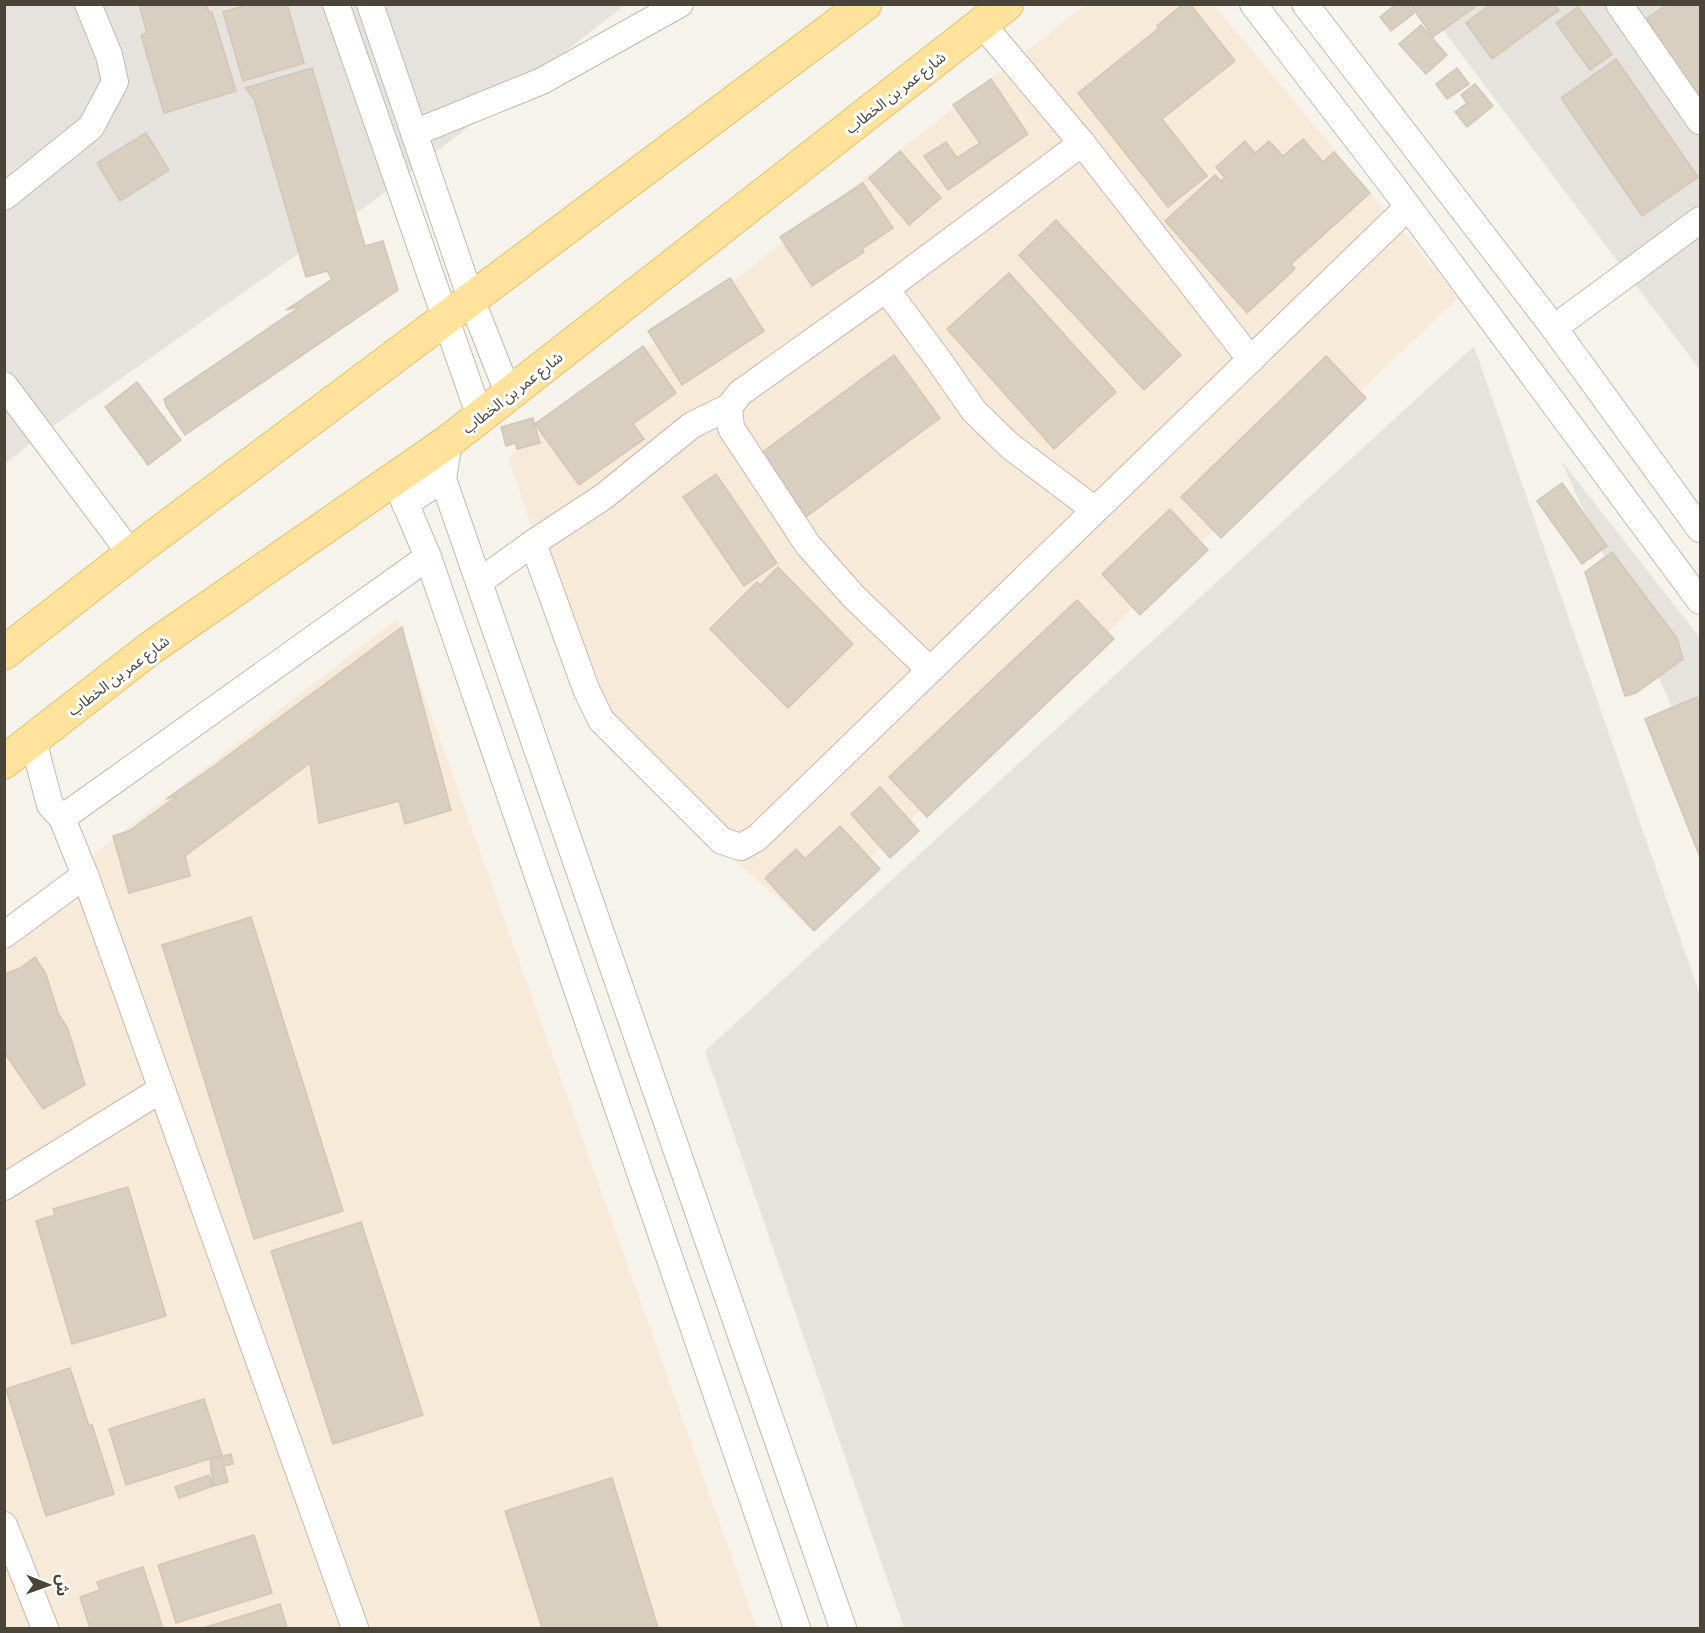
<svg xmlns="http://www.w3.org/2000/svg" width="1705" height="1633" font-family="Barlow,'Noto Sans Arabic',sans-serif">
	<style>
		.commercial { fill: #f7ead8 }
		.industrial { fill: #e6e2dd }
		.building { fill: #d8cfc1; stroke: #d3c7b4; stroke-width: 1.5 }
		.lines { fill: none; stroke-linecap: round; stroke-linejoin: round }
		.minor-casing { stroke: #c2bbae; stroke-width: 28 }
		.major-casing { stroke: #e6c16a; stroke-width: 35 }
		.minor { stroke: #fff; stroke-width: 26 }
		.major { stroke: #ffe39c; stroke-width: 33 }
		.labels { text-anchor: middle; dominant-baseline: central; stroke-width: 6; stroke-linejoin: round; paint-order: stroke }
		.street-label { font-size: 15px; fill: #4b4439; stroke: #fff }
	</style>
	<rect width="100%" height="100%" fill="#f6f3ec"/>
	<g class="commercial">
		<path d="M1085 5H1214L1458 298 804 921 611 752 508 458Z"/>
		<path d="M397 619 757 1628H5V923Z"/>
	</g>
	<g class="industrial">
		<path d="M5 5H625L372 202 42 434 5 464Z"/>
		<path d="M1424 5H1700V370Z"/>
		<path d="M1474 346 1700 995V1628H904L705 1051Z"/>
		<path d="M1561 460 1700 638V770Z"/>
	</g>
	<g class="building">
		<path d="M139 4H206L209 13 212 12 236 91 164 113 141 35 147 33Z"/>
		<path d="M250 4H287L304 63 243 81 223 12Z"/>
		<path d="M1183 4H1190L1235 61 1162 119 1207 176 1168 207 1078 93 1159 28 1157 26Z"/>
		<path d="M1396 4H1407L1414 13 1391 31 1380 17Z"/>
		<path d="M1410 4H1479L1433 37Z"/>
		<path d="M1491 4H1554L1559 10 1492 59 1466 23Z"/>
		<path d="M1668 4H1700V102L1646 19Z"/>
		<path d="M1578 7 1612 54 1590 70 1556 23Z"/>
		<path d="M1421 25 1447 55 1426 74 1399 44Z"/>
		<path d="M1616 59 1698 177 1642 216 1561 98Z"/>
		<path d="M312 68 365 246 383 241 398 290 185 435 166 406 164 399 301 306 286 310 332 279 327 271 306 277 254 99 245 88Z"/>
		<path d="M1457 68 1469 84 1447 99 1436 84Z"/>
		<path d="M991 79 1028 134 948 190 924 156 946 142 957 158 980 143 953 105Z"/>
		<path d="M1475 84 1493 106 1467 127 1455 112 1467 103 1461 95Z"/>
		<path d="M146 133 169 170 120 201 97 163Z"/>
		<path d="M1303 139 1323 162 1334 152 1370 193 1291 264 1295 269 1247 313 1165 221 1215 175 1221 181 1225 178 1216 167 1245 141 1255 153 1269 141 1283 156Z"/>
		<path d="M900 151 941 198 909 225 869 178Z"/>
		<path d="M863 183 893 228 862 249 864 252 812 286 780 237Z"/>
		<path d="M1056 220 1181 355 1144 390 1019 255Z"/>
		<path d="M1009 273 1116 392 1054 449 947 329Z"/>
		<path d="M730 278 764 331 682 385 648 331Z"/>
		<path d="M643 346 676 393 633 424 644 439 579 485 535 424Z"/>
		<path d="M894 355 940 418 799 522 753 459Z"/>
		<path d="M1326 356 1366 398 1221 538 1181 497Z"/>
		<path d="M137 382 181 440 148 465 105 407Z"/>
		<path d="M533 418 540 443 517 449 515 443 506 446 501 427Z"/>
		<path d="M716 474 777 563 744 586 683 497Z"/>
		<path d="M1562 483 1607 546 1582 564 1537 501Z"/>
		<path d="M1170 509 1208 550 1140 615 1102 574Z"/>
		<path d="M1612 552 1677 638 1683 659 1636 693 1625 696 1585 572Z"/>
		<path d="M778 567 853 644 788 708 710 629 757 582 760 585Z"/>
		<path d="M1077 600 1114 639 927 817 889 777Z"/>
		<path d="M402 627 451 810 405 824 399 801 319 823 310 763 185 856 190 876 129 893 113 836 129 831 177 796 166 799 214 766Z"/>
		<path d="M1697 697 1700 706V857L1645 719Z"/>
		<path d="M880 787 919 831 890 858 851 814Z"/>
		<path d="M840 826 880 869 814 931 765 878 796 849 805 859Z"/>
		<path d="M251 917 343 1211 254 1239 162 945Z"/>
		<path d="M35 957 46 974 58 1013 68 1029 85 1085 43 1109 4 1052V974L20 968Z"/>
		<path d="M128 1187 166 1316 72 1344 36 1221 55 1215 53 1209Z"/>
		<path d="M361 1222 423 1415 333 1444 271 1251Z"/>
		<path d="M70 1368 89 1426 92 1425 114 1494 46 1516 6 1389Z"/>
		<path d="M204 1399 222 1455 126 1485 109 1429Z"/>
		<path d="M231 1454 233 1464 224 1466 228 1482 213 1486 210 1459Z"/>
		<path d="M209 1475 213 1486 179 1498 175 1487Z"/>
		<path d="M612 1478 658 1628H542L505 1511Z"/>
		<path d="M254 1535 272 1593 176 1623 158 1565Z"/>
		<path d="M143 1567 163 1628H90L80 1597 100 1590 97 1582Z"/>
		<path d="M280 1604 287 1628H203Z"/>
	</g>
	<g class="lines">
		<g class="minor-casing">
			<g id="minor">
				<path d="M336 4 480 417"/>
				<path d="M370 4 471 299 509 395"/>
				<path d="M1253 4 1392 185 1700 601"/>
				<path d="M1305 4 1554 328 1700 529"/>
				<path d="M1619 4 1700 121"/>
				<path d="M982 24 1082 143 1251 360"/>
				<path d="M414 133 542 81 680 4"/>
				<path d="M4 197 91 127 115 82 109 55 88 4"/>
				<path d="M886 289 940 362 974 411 1010 446 1095 510"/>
				<path d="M1554 328 1700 220"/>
				<path d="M4 385 131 554"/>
				<path d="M449 441 443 479 843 1628"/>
				<path d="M395 479 428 557 797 1628"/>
				<path d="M405 504 443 479"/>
				<path d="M533 543 586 689 601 720 722 841 741 847 757 838 1408 207"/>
				<path d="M479 582 533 543 603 497 692 425 729 407"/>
				<path d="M930 670 853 596 808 545 731 428 729 407 740 393 886 289 1082 143"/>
				<path d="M33 740 50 805 62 818 85 875 355 1628"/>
				<path d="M62 818 428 557"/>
				<path d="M4 935 85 875"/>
				<path d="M4 1187 162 1089"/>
				<path d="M4 1525 45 1628"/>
			</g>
		</g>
		<g class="major-casing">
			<g id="major">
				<path d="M4 653 131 554 865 4"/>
				<path d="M4 762 152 647 449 441 1007 4"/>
			</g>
		</g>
		<use href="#minor" class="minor"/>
		<use href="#major" class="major"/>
	</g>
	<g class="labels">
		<g class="street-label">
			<text transform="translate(895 92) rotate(-38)">شارع عمر بن الخطاب</text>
			<text transform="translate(512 392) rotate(-38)">شارع عمر بن الخطاب</text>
			<text transform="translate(118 675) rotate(-37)">شارع عمر بن الخطاب</text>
		</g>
	</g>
	<rect width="1705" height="1633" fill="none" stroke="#4b4439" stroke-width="12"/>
	<g transform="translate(48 1585) rotate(91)" stroke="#ffffff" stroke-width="4.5" paint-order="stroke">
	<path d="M0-4.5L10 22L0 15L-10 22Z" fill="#4b4439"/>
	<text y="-9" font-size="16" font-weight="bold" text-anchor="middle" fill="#4b4439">ش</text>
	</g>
</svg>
